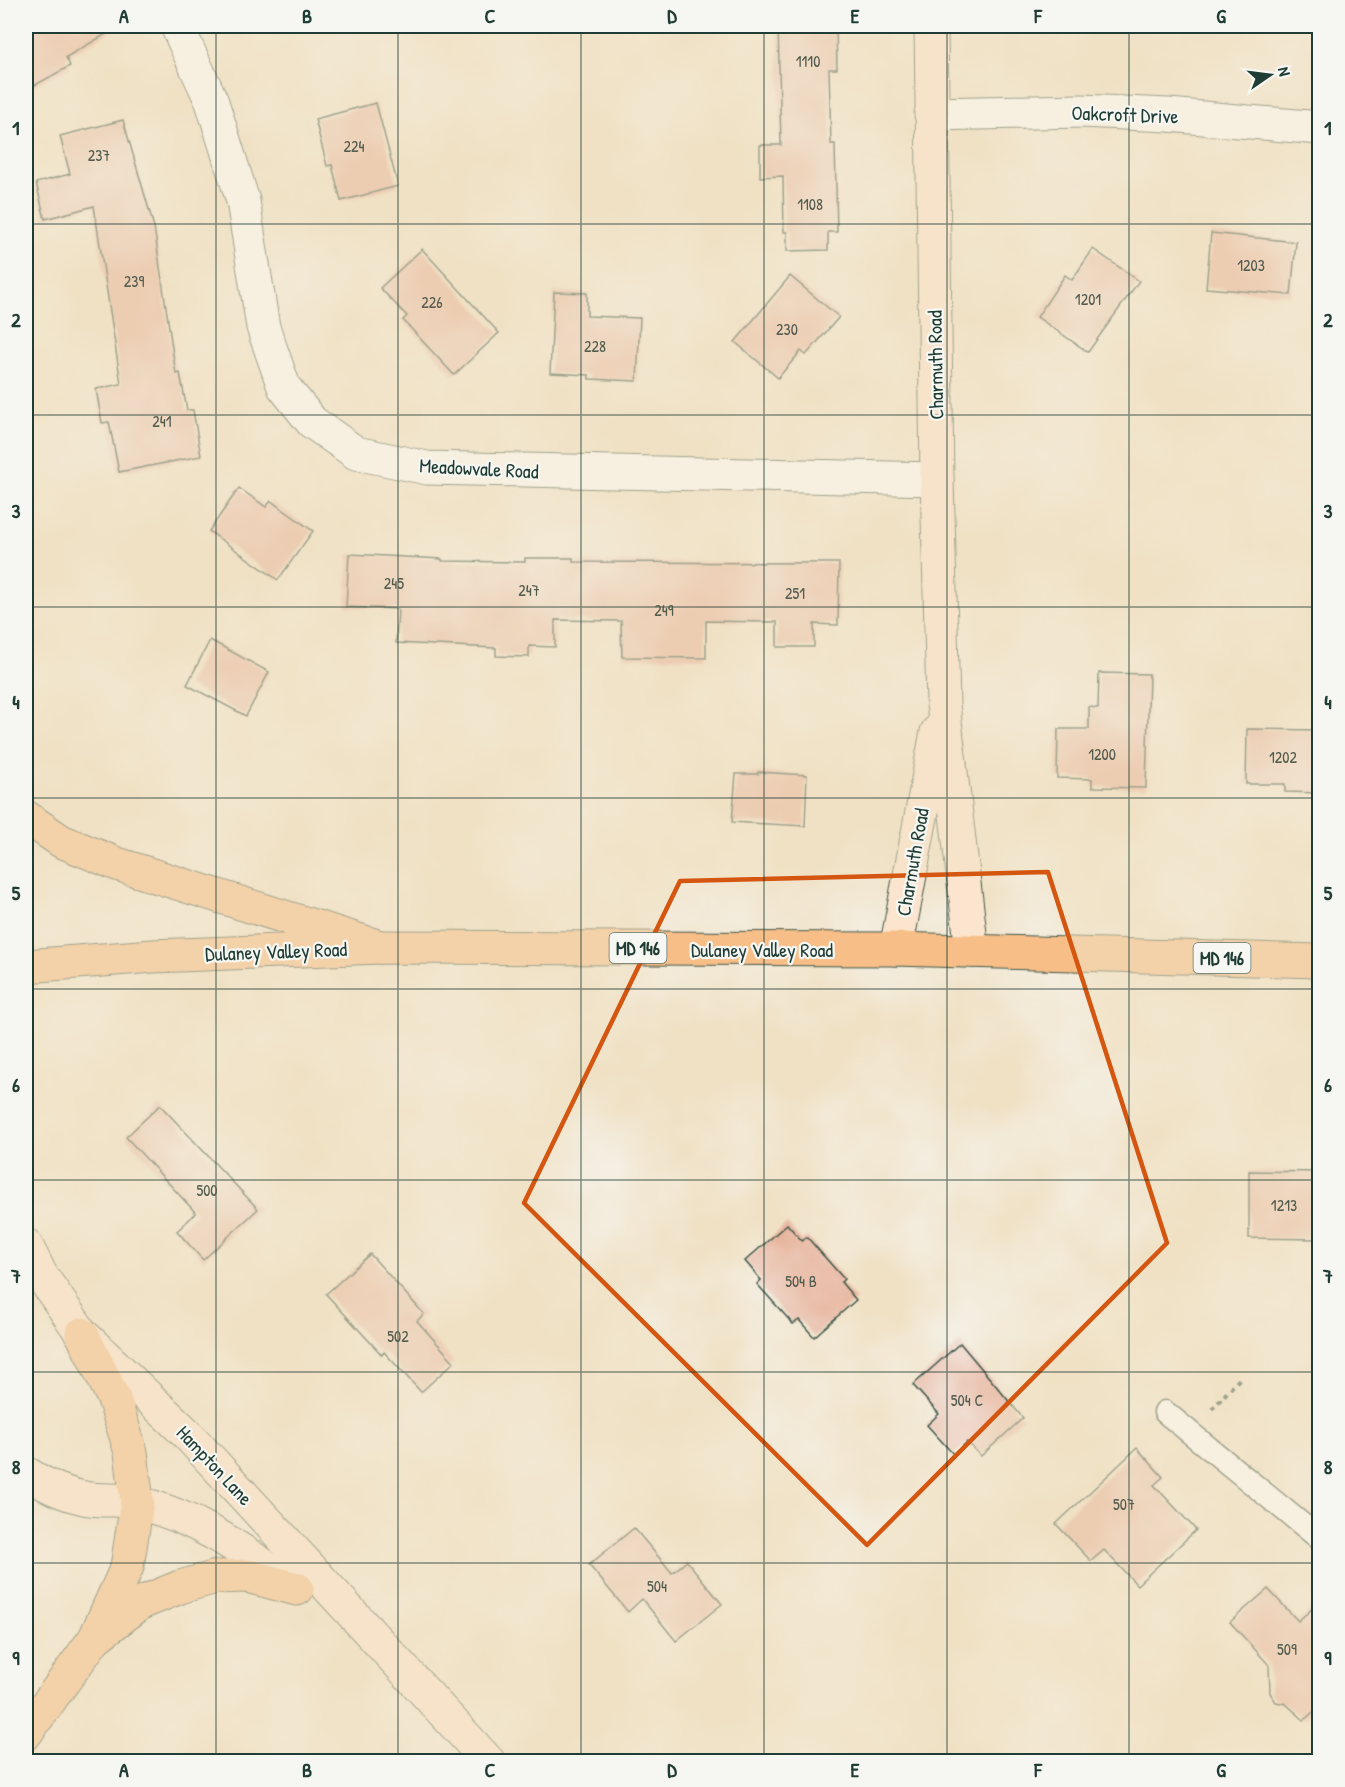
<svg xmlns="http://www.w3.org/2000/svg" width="1345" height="1787" font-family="'Patrick Hand',sans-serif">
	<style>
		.building { fill: #e7b49c }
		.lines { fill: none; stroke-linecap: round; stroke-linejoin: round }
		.lane-casing { stroke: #3e564a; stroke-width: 25 }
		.street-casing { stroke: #3e564a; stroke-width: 35 }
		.secondary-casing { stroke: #3e564a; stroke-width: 35 }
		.primary-casing { stroke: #3e564a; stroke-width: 35 }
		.highway-casing { stroke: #3e564a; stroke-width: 35 }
		.path { stroke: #3e564a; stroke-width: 4; stroke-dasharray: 4.5 4.5; stroke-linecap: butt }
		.lane { stroke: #fff; stroke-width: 22 }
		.street { stroke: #fff; stroke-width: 33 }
		.secondary { stroke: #fce5cf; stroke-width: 33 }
		.primary { stroke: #f7be88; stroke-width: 33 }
		.highway { stroke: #f7be88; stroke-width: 33 }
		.marked { fill: none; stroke: #d45610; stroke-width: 4.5; stroke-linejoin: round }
		.grid { fill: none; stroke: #1f3d34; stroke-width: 1.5; stroke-opacity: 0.55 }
		.labels { text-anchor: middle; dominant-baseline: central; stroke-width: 4.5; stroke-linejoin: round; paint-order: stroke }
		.number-label { font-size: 16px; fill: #515b4e }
		.shield { fill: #f6f6f2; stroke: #60746d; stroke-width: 1.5 }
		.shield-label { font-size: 18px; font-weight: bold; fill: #1f3d34 }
		.street-label { font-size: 20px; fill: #1f3d34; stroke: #f6f6f2 }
		.neatline { fill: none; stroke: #1f3d34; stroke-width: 2 }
		.grid-label { font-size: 20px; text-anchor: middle; font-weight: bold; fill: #1f3d34 }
	</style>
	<rect width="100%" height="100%" fill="#f6f6f2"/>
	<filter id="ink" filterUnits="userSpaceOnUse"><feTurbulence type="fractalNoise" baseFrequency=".0167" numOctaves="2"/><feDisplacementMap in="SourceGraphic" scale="12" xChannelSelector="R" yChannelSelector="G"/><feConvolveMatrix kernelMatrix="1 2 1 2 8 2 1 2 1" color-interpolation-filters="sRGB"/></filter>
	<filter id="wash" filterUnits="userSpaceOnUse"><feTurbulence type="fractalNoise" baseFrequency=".008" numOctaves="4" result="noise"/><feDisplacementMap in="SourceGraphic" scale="24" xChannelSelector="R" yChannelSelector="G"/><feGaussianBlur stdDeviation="1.35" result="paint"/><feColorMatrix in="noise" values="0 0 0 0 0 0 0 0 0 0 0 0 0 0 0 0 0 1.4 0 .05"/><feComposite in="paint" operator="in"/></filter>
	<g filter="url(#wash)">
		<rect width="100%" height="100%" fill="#f0e1c5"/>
		<g id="blocks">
			<g class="building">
				<path d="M26 26H120L66 57 70 66 26 90Z"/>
				<path d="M778 26H836L837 69H829L831 144H835L837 232H828V250L787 251V232H784L783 176 760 177V145H781Z"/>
				<path d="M376 103 398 186 341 201 332 165 327 166 315 119Z"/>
				<path d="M123 120 154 227 176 374 180 373 187 410H193L201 456 119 472 109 422 102 423 96 389 121 384 94 206 45 219 36 183 70 174 60 136Z"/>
				<path d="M1211 233 1296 242 1291 295 1206 288Z"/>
				<path d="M422 249 499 333 454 375 403 320 407 316 380 288Z"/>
				<path d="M1093 249 1139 281 1088 352 1037 317 1065 275 1072 280Z"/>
				<path d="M790 276 839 317 806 355 801 351 778 378 735 342Z"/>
				<path d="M554 292 587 293V316L640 318 637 381 589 379V375L550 373Z"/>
				<path d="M239 488 266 507 271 501 313 531 278 580 209 531Z"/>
				<path d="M349 554 442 559V561L525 562V558H573V562L839 563 838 625 814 624V647H777V622L706 621V658L622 657 621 621 555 620V647L529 646V657L496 656V648L396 643 398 609 346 607Z"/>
				<path d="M210 640 269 672 246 716 187 685Z"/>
				<path d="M1099 673 1149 674 1146 788 1092 787V779L1057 778 1058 729H1089V707L1098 708Z"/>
				<path d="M1247 729 1320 730V793L1285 792V784H1246Z"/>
				<path d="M758 772 807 775 805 826 732 822 736 774H758Z"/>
				<path d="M160 1105 258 1209 203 1260 177 1231 196 1213 126 1137Z"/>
				<path d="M1249 1171 1320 1172V1239L1249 1238Z"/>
				<path d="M787 1224 802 1241 807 1237 844 1279 841 1282 856 1300 814 1337 799 1320 793 1324 757 1284 761 1280 745 1261Z"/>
				<path d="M370 1254 424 1314 417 1321 454 1362 421 1392 384 1352 382 1355 326 1294Z"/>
				<path d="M960 1343 1023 1418 981 1456 967 1442 954 1455 927 1425 939 1414 913 1385Z"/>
				<path d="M1137 1448 1163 1477 1154 1485 1196 1530 1137 1585 1104 1550 1091 1561 1056 1524Z"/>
				<path d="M634 1528 672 1573 687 1561 722 1604 676 1641 642 1599 628 1612 589 1565Z"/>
				<path d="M1268 1589 1298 1621 1320 1602V1706L1304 1720 1286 1704 1276 1702 1270 1693 1269 1665 1230 1622Z"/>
			</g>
		</g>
	</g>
	<g filter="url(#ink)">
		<use href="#blocks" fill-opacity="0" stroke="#3e564a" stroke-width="1.5"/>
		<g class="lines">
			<g class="lane-casing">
				<path id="lane" d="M1165 1412 1320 1539"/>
			</g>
			<g class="street-casing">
				<g id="street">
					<path d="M177 26 212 102 243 201 263 327 284 387 312 422 356 453 427 468 937 479"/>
					<path d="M931 114 1081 111 1168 115 1320 128"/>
				</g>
			</g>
			<g class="secondary-casing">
				<g id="secondary">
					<path d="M931 26 937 479 943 704 972 951"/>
					<path d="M896 949 937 732"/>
					<path d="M26 1245 41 1275 82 1334 186 1433 489 1762"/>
					<path d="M26 1473C43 1484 64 1494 84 1498 102 1502 122 1498 139 1503 202 1519 244 1552 296 1588"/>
				</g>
			</g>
			<g class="primary-casing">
				<path id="primary" d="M26 966 153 956 380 947 896 949 1320 961"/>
			</g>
			<g class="highway-casing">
				<g id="highway">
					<path d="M26 817 61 841 117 864 380 947"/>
					<path d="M99 1635 141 1603 180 1587 216 1577 247 1576 297 1589"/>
					<path d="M26 1733 95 1638 127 1567 137 1502 131 1452 114 1399 82 1334"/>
				</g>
			</g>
			<path class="path" d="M1212 1409 1242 1376"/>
			<use href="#lane" class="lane"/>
			<use href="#street" class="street"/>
			<use href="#secondary" class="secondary"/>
			<use href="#primary" class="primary"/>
			<use href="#highway" class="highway"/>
		</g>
	</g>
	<path d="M0 0H1345V1787H0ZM1048 872 1167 1243 867 1545 524 1203 680 881Z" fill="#f0e1c5" fill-opacity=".55" fill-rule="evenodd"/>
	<path class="marked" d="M1048 872 1167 1243 867 1545 524 1203 680 881Z"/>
	<path class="grid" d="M216 26V1762M398 26V1762M581 26V1762M764 26V1762M947 26V1762M1129 26V1762M26 224H1320M26 415H1320M26 607H1320M26 798H1320M26 989H1320M26 1180H1320M26 1372H1320M26 1563H1320"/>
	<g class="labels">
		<g class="number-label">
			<text x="808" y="61">1110</text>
			<text x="354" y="146">224</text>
			<text x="99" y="155">237</text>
			<text x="810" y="204">1108</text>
			<text x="1251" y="265">1203</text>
			<text x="134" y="281">239</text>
			<text x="1088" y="299">1201</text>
			<text x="432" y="302">226</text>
			<text x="787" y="329">230</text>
			<text x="595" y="346">228</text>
			<text x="162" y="421">241</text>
			<text x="394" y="583">245</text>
			<text x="529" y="590">247</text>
			<text x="795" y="593">251</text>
			<text x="664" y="610">249</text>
			<text x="1102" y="754">1200</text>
			<text x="1283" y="757">1202</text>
			<text x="207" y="1190">500</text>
			<text x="1284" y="1205">1213</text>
			<text x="801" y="1281">504 B</text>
			<text x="398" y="1336">502</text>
			<text x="967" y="1400">504 C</text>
			<text x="1124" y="1504">507</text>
			<text x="657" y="1586">504</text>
			<text x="1287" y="1649">509</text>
		</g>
		<g class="shield">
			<rect x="609.5" y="933" width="57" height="30" rx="4.5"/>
			<rect x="1193.5" y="943" width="57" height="30" rx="4.5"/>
		</g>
		<g class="shield-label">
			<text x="638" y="948">MD 146</text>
			<text x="1222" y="958">MD 146</text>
		</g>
		<g class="street-label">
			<text transform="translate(1125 114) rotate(2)">Oakcroft Drive</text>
			<text transform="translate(935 365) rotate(-91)">Charmuth Road</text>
			<text transform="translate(479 468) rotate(3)">Meadowvale Road</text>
			<text transform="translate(912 862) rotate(-80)">Charmuth Road</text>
			<text x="762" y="949">Dulaney Valley Road</text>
			<text transform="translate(276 951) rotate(-2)">Dulaney Valley Road</text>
			<text transform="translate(215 1465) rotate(47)">Hampton Lane</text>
		</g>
	</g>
	<rect width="1345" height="1787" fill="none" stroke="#f6f6f2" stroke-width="66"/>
	<g transform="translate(1270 75) rotate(76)" stroke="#f6f6f2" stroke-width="4.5" paint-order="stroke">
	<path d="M0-4.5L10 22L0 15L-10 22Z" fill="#1f3d34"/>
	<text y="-9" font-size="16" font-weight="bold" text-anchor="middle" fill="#1f3d34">N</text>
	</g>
	<rect x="33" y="33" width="1279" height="1721" class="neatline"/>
	<g class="grid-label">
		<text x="124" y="23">A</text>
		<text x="307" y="23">B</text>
		<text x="490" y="23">C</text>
		<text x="672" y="23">D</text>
		<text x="855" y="23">E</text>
		<text x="1038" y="23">F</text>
		<text x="1221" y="23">G</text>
		<text x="16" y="135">1</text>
		<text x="1328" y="135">1</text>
		<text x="16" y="327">2</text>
		<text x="1328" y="327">2</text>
		<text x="16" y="518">3</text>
		<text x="1328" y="518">3</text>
		<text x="16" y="709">4</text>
		<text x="1328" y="709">4</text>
		<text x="16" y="900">5</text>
		<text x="1328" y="900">5</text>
		<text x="16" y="1092">6</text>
		<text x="1328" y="1092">6</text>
		<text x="16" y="1283">7</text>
		<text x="1328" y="1283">7</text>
		<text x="16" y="1474">8</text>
		<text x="1328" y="1474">8</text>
		<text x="16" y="1665">9</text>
		<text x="1328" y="1665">9</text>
		<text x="124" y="1777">A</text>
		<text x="307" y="1777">B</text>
		<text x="490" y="1777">C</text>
		<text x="672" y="1777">D</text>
		<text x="855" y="1777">E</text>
		<text x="1038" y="1777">F</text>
		<text x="1221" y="1777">G</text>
	</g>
</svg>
